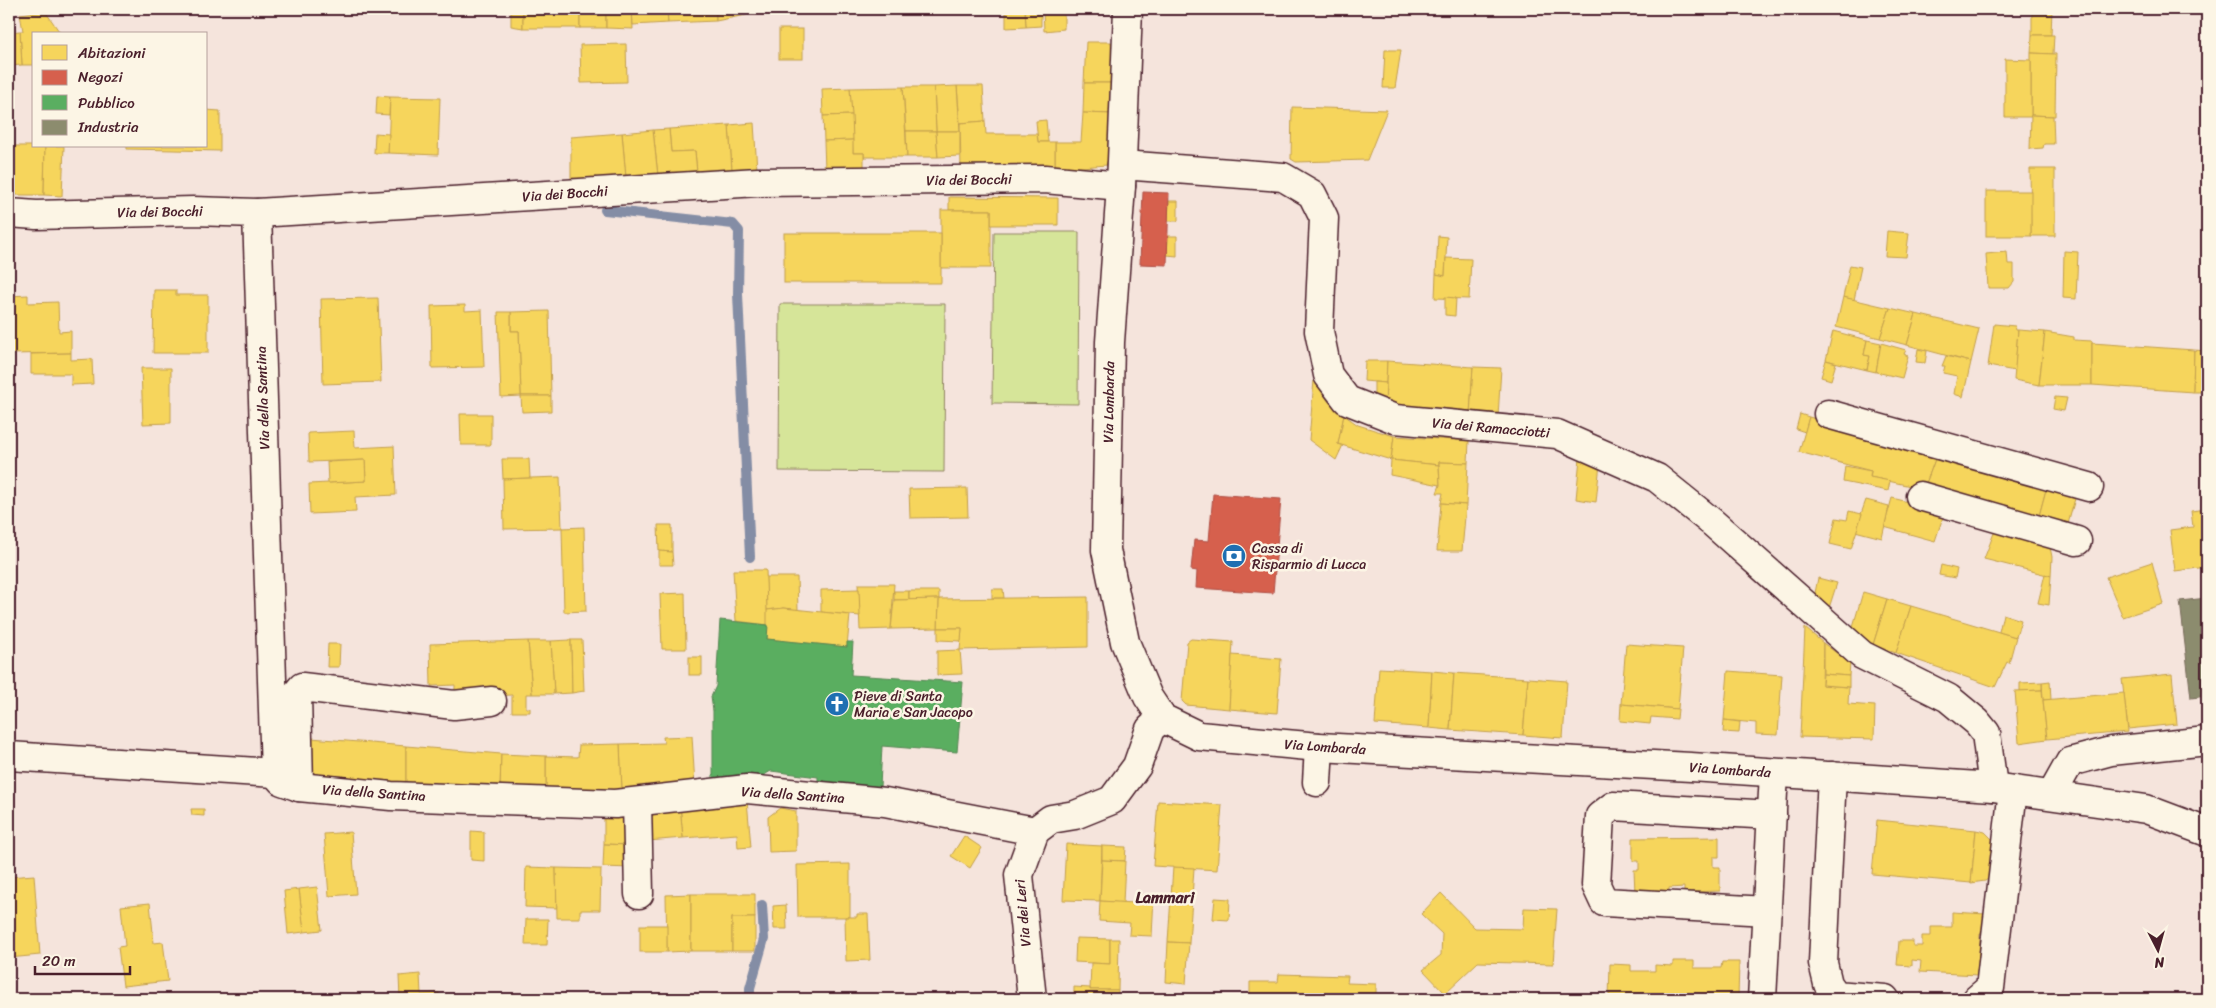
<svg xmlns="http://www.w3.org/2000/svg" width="2216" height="1008" font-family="Sriracha,sans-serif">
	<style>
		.green { fill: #d6e599; stroke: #908262 }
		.homes { fill: #f6d55c; stroke: #c29e4d }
		.shops { fill: #d6604d; stroke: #ac4c43 }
		.public { fill: #5aae61; stroke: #558351 }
		.industry { fill: #8c8c6e; stroke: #786b5a }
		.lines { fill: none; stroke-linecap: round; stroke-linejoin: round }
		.stream { stroke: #848da5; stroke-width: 10 }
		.minor-casing { stroke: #4a1f2b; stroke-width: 31 }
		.minor { stroke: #fcf5e5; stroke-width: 28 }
		.labels { text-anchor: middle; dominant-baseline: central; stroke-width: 5; stroke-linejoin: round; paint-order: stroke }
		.street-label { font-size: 14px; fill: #4a1f2b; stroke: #fcf5e5 }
		.poi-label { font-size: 14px; fill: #4a1f2b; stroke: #fcf5e5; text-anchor: start }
		.quarter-label { font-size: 16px; font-weight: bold; fill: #4a1f2b; stroke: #fcf5e5 }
	</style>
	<rect width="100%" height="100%" fill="#f5e4dc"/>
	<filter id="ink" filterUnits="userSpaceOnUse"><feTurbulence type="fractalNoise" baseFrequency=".02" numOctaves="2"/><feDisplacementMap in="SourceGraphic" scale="10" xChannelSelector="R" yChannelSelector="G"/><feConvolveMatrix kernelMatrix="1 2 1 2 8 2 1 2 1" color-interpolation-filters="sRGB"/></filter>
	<g filter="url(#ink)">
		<g class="green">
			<path d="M994 232H1079L1078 404 992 403Z"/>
			<path d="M780 304H945L944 472 779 471Z"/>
		</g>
		<g class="homes">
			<path d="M511 9H523V28L511 26Z"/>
			<rect x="523" y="9" width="57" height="19"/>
			<rect x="580" y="9" width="26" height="19"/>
			<path d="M606 9H632L633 29 606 28Z"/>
			<path d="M632 9H667L668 23 633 25Z"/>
			<path d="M667 9H716V21L668 23Z"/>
			<path d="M716 9H746V15L716 21Z"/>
			<path d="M1025 9H1041V26L1026 27Z"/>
			<path d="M1043 9H1064V29L1044 31Z"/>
			<path d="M2032 9H2052L2051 35H2032Z"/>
			<path d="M1025 10 1026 27 1006 28V11Z"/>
			<path d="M45 11 61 34H34V65H22L20 31H23L20 14Z"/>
			<rect x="779" y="29" width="24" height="30"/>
			<path d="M20 31 22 65 9 66V32Z"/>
			<path d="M2032 35H2054L2053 54 2031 53Z"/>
			<path d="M1086 42H1111L1112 83H1084Z"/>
			<path d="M626 44 627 82 581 83 580 45Z"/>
			<path d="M1385 50H1401L1395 88H1383Z"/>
			<path d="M2031 53 2056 54 2055 116 2031 115Z"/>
			<path d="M2005 59 2031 60V117H2005Z"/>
			<path d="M1084 83H1112L1113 114 1083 113Z"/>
			<path d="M957 86H983L985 121 960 123Z"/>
			<path d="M957 86 960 131H936L934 87Z"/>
			<path d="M903 87H934L936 131H906Z"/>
			<path d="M903 87 907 157H864V153H853L850 88Z"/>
			<path d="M850 88 852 115 823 116 822 89Z"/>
			<path d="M377 96 390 97 389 115 376 114Z"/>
			<path d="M390 97 440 98 438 155 388 153Z"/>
			<path d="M1292 107 1387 110 1367 160 1296 162 1291 159Z"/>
			<path d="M206 110 220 111V151L127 149V146H206Z"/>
			<path d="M1083 113 1113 114 1107 165 1055 169V142H1081Z"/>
			<path d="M852 115 853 140 824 141 823 116Z"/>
			<path d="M2031 115 2053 116 2054 144H2044L2043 148 2030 149Z"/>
			<path d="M1046 120 1048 142H1038L1036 121Z"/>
			<path d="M985 121 986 134H1037L1038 142H1055V169L961 168 960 123Z"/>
			<path d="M754 123 757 170 732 171 729 125Z"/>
			<path d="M729 125 732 171 697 173 695 151 671 152 669 129Z"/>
			<path d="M669 129 671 152 695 151 697 173 658 176 653 130Z"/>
			<path d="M653 130 658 176 626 178 622 133Z"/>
			<path d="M906 131H936L938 157H907Z"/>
			<path d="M936 131H960V156L938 157Z"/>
			<path d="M375 133 389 134 388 153H374Z"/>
			<path d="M622 133 626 178 597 180 571 178V137Z"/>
			<path d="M853 140V153H864V171L825 170 824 141Z"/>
			<path d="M9 146H45L44 195H9Z"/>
			<path d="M45 146H64L62 196 44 195Z"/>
			<path d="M2030 169H2055V236H2031Z"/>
			<rect x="1986" y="191" width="45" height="45"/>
			<path d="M949 197 1058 198V225H991V210H949Z"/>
			<path d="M1169 201H1178V221H1168Z"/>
			<rect x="941" y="210" width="50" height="58"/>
			<path d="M1887 231 1909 233 1906 257 1885 256Z"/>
			<rect x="784" y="233" width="157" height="50"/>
			<path d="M1168 236H1177V256L1167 255Z"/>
			<path d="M1438 236 1447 237 1445 276 1436 274Z"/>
			<path d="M2064 251 2078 252 2076 299 2063 298Z"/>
			<path d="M2007 252 2008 264H2014V282L2009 288H1988L1986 254Z"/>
			<path d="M1446 258 1471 259 1469 299 1435 298 1436 274 1445 276Z"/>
			<path d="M1850 265 1861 267 1854 300 1843 297Z"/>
			<path d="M154 290H176V295H208V353H153Z"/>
			<path d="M28 295V303L58 302 59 332 71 331V353L9 354V296Z"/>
			<path d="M1445 297 1456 298 1455 316 1445 315Z"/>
			<path d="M1843 297 1890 308 1880 338 1836 327Z"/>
			<path d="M378 298 381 382 323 384 321 299Z"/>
			<path d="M465 305V311L482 310 484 367 432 368 431 306Z"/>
			<path d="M1890 308 1916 314 1907 345 1880 338Z"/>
			<path d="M549 311 551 396H521L519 331H511V312Z"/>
			<path d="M498 312H511V331H519L521 396 501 397Z"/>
			<path d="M1916 314 1979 329 1971 362 1907 345Z"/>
			<path d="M1994 324 2015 326 2016 330H2018L2015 371 1988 366Z"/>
			<path d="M2018 330 2045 332 2039 385 2014 380Z"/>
			<path d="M1833 331 1867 340 1864 355 1870 356 1867 370 1826 360Z"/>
			<path d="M2045 332 2074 337V340L2092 341V385H2039Z"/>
			<path d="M1867 340 1881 343 1876 372 1867 370 1870 356 1864 355Z"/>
			<path d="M1881 343 1906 350 1904 354 1908 356 1902 378 1876 372Z"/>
			<path d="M2092 343 2194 350 2193 392 2092 385Z"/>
			<path d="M1918 349 1927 351 1925 363 1916 362Z"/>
			<path d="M2194 350 2207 351V392H2193Z"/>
			<path d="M71 353V360L92 359 93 384 71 385V374H31V354Z"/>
			<path d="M1946 356 1971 362 1963 397 1954 394 1957 376 1943 373 1945 366H1942Z"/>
			<path d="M1826 360 1836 363 1831 380 1821 377Z"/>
			<path d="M1365 361H1387L1386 383 1364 381Z"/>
			<path d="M1387 361 1473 367 1470 415 1385 405Z"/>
			<path d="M1473 367 1501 368 1498 417 1470 415Z"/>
			<path d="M141 368H171V423L143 424Z"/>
			<path d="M1314 380 1329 402 1344 415 1338 444 1343 445 1336 460 1309 440Z"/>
			<path d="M1374 382 1386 383 1385 405 1374 401Z"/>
			<path d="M521 396H551V411L522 412Z"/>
			<path d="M2055 397 2067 398 2064 411 2053 409Z"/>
			<path d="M460 414H491V445H461Z"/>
			<path d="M1800 414 1809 417 1805 432 1796 429Z"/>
			<path d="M1344 415 1358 425 1394 436 1391 460 1338 444Z"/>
			<path d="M1809 417 1937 454 1924 489 1870 477 1871 471 1799 452Z"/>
			<path d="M354 431 355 448 394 446 396 495 355 497 356 512 310 514 309 484 366 481 365 460 309 462 308 433Z"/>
			<path d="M1394 436 1469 441 1468 463 1439 462V465L1391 460Z"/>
			<path d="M1937 454 2047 486 2039 516 1924 489Z"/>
			<path d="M1580 458 1600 463 1596 502 1576 499Z"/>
			<path d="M502 459H529L530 478 503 479Z"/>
			<path d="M365 460 366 481 328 483 327 462Z"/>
			<path d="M1391 460 1439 465 1440 485 1390 475Z"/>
			<path d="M1439 462 1468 463 1466 505 1441 503 1443 493H1437L1440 485Z"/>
			<path d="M1845 466 1871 471 1870 477 1890 481 1888 491 1843 482Z"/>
			<path d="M560 477 562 528 504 529 503 479Z"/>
			<path d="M2047 486 2076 495 2068 524 2039 516Z"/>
			<path d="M967 488 968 517 910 518 909 489Z"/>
			<path d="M1892 498 1945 511 1935 541 1884 527Z"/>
			<path d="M1866 500 1889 506 1882 538 1855 531Z"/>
			<path d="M1441 503 1466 505 1462 551H1437Z"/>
			<path d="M2207 509V567L2175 571 2170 530 2193 527 2191 511Z"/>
			<path d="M1849 511 1862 514 1851 549 1830 544 1836 518 1847 520Z"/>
			<path d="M658 525H672V552L659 551Z"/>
			<path d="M1997 525 2049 542 2052 557 2051 576 1984 559Z"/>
			<path d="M584 527 586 611 564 612 562 528Z"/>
			<path d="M659 551 672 552 673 565H659Z"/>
			<path d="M2152 562 2163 604 2123 617 2106 577Z"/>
			<path d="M1941 565 1957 569 1955 578 1939 575Z"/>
			<path d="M733 570H766L768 625 736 621Z"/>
			<path d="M2045 574 2051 576 2049 605 2038 603Z"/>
			<path d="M766 577H797L798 610 784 608 767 610Z"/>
			<path d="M1818 578 1837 583 1829 608 1814 598Z"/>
			<path d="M858 584H894L891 629 860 630Z"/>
			<path d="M859 589 860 616 821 612V590Z"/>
			<path d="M992 589H1003L1004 598H992Z"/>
			<rect x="894" y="591" width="15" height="9"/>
			<path d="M909 591H939V599L909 600Z"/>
			<path d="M1863 592 1887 599 1873 645 1850 637Z"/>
			<path d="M685 593 686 649H662L660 594Z"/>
			<path d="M1088 597V647L960 650 962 628H938L939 599Z"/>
			<path d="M939 599 938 628 891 629 894 600Z"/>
			<path d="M1887 599 1911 606 1896 653 1873 645Z"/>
			<path d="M1911 606 2016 637 2009 663 2007 662 1995 687 1896 653Z"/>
			<path d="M784 608 850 615 847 647 767 639V610Z"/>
			<path d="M2003 614 2021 620 2016 637 1999 632Z"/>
			<path d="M938 628H962L961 641 938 640Z"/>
			<path d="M1805 628 1823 643 1822 685 1849 687 1848 704 1875 706 1874 739 1800 737Z"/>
			<path d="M1191 639 1233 642 1229 709 1186 705 1182 701 1187 642Z"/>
			<path d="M571 640 572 693 554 694 551 641Z"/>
			<path d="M571 640H582L584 691 572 693Z"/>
			<path d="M528 641H551L554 694H532Z"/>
			<path d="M528 641 532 694H526V708H530V712H512V695L455 697V685L431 686 430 644Z"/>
			<path d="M1823 643 1850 663 1849 676 1823 674Z"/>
			<path d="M328 644H340L339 667H327Z"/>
			<path d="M1626 644 1683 648 1678 709 1621 704Z"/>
			<path d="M960 650 962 674 937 675V651Z"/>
			<path d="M1232 655 1281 659 1277 713 1229 709Z"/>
			<rect x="689" y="657" width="13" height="18"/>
			<path d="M1379 668 1432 671 1429 728 1375 724Z"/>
			<path d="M1432 671 1454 673 1450 730 1429 728Z"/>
			<path d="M1728 671 1782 675 1778 735 1756 734V723L1724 720Z"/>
			<path d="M1454 673 1528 678 1523 735 1450 730Z"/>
			<path d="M1823 674 1849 676V687L1822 685Z"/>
			<path d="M2172 674 2177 724 2128 729 2122 679Z"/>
			<path d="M1528 678 1567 681 1563 738 1523 735Z"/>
			<path d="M2050 681 2051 700H2043L2042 682Z"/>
			<path d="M2042 682V690L2020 691V683Z"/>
			<path d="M2042 690 2047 739 2019 743 2015 691Z"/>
			<path d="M2124 693 2128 732 2047 739 2043 700Z"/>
			<path d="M1621 704 1678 709 1677 719 1651 717 1650 724 1620 721Z"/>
			<path d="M1724 720 1740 722 1739 733 1723 732Z"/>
			<path d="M692 736 695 786 622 791 620 744 664 743 663 737Z"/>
			<path d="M311 738 406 746V788L310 778Z"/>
			<path d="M620 744 622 791 546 793V756L578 757 579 745Z"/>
			<path d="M406 746 501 754 500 793 406 788Z"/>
			<path d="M501 754 546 756V793H500Z"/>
			<path d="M747 800 751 847 738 848 737 834 683 838 680 805Z"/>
			<path d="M1158 801 1222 805 1217 870 1153 866Z"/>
			<path d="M680 805 683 838 648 841 645 807Z"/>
			<path d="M780 808 796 811V851L769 852 768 817Z"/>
			<path d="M191 809H204V816L192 815Z"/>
			<path d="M604 815H620L628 824 629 845 604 844Z"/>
			<path d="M1877 820 1976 830 1971 883 1872 874Z"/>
			<path d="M1976 830 1985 832 1998 845 1993 876 1985 881 1971 883Z"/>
			<path d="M471 831 484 832V861L471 860Z"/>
			<path d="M351 832 356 894 329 896 324 834Z"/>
			<path d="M964 836 982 848 970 868 951 856Z"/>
			<path d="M1719 837V857H1713V867H1720V891L1684 892V887L1669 888V893H1635L1634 870H1639V861H1633V838Z"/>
			<path d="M604 844 629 845 631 868 603 867Z"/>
			<path d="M1066 844 1102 846 1100 901 1063 900Z"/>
			<path d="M1102 846 1126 847 1125 861 1102 860Z"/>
			<path d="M1102 860 1125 861 1123 903 1100 901Z"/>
			<path d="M850 864V917H798L797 865Z"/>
			<path d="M526 867 556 868 557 908 525 907Z"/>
			<path d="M1173 867 1194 868 1189 943 1168 942Z"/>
			<path d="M556 868 601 869 600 910H580V918H557Z"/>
			<path d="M34 875 40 955 9 958V877Z"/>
			<path d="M317 887 322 930 304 932 299 889Z"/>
			<path d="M299 889 304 932 288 934 284 891Z"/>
			<path d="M1441 893 1475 928 1523 929 1524 908 1557 909 1553 964 1478 962 1445 993 1423 970 1441 955 1442 934 1421 914Z"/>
			<path d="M691 894V951L667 952 666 895Z"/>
			<path d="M691 894H755V918H732V951H691Z"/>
			<path d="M1135 895 1154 896 1152 936 1129 935 1130 923 1099 921 1100 901 1134 903Z"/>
			<path d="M1215 898 1230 899 1229 920 1213 919Z"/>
			<path d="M150 903 154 943 163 942 168 981 123 986 118 947 125 946 121 906Z"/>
			<path d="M786 905 787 929H774L773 906Z"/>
			<path d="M1952 912 1986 914 1985 935 1980 934 1978 975 1920 972 1921 961 1912 960V966L1897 965 1899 941H1913V946H1922V936H1931V927H1952Z"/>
			<path d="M857 914H868L870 960 846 961 845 917H857Z"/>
			<rect x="732" y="918" width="23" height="33"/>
			<path d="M526 919H548L547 945H525Z"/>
			<rect x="640" y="925" width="27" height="27"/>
			<path d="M1076 938 1110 939V964L1075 962Z"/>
			<path d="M1110 939H1119L1118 990H1090L1091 963 1110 964Z"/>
			<path d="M1168 942 1189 943 1186 984 1166 982Z"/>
			<path d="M1673 961H1694V968H1721L1722 962H1739L1738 999H1609L1610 964 1631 965V971H1655V965L1673 966Z"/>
			<path d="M420 974 421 994 439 993V999H400L399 976Z"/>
			<path d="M1279 974 1348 976 1347 983 1376 984V999H1250V982H1278Z"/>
			<path d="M1074 987 1090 988V990H1118V999H1074Z"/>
		</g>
		<g class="shops">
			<path d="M1143 192 1169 193 1167 265 1140 264Z"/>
			<path d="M1213 494 1281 499 1273 593 1196 588 1197 571 1191 570 1194 540 1209 541Z"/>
		</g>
		<path class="public" d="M720 620 768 625 767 639 847 647V642H853L851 675 963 682 957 752 882 746 880 787 818 781V777L771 771 752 782 713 778V711L711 697 716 686Z"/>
		<path class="industry" d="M2207 598V696L2191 698 2180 601Z"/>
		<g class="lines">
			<g class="stream">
				<path d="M605 210 733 224 739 231 738 294 750 557"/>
				<path d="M750 999V988L764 939 762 905"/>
			</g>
			<g class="minor-casing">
				<g id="minor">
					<path d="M1128 9 1121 186 1110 342 1106 550 1125 642 1148 697 1162 718 1199 736 1319 747 1691 767 1993 787 2146 809 2207 832"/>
					<path d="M1122 165 1283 177 1312 194 1324 218 1319 331 1328 375 1347 400 1395 419 1557 434 1657 478 1713 523 1862 655 1948 698 1977 722 1986 733 1993 787"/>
					<path d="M9 213 36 215 193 211 257 213 758 182 1045 179 1121 186"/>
					<path d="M257 213 275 773 282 781 299 787 391 796 615 804 747 789 885 802 1035 831"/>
					<path d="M1828 414 2089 487"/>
					<path d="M1920 496 2077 541"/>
					<path d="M9 756 275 773"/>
					<path d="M1832 776 1823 963 1828 984 1836 995 1885 999"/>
					<path d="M1317 782 1319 747"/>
					<path d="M299 787 297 693 302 687 454 705 492 701"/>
					<path d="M2052 794 2070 762 2111 751 2207 741"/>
					<path d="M637 802 639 894"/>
					<path d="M1767 911 1604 902 1596 885 1600 816 1613 806 1772 815"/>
					<path d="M1032 999 1019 875 1035 831 1051 819 1075 815 1112 800 1137 766 1150 729 1162 718"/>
					<path d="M1762 999 1774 773"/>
					<path d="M1977 999 1990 988 2013 790"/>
				</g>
			</g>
			<use href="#minor" class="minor"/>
		</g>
	</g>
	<defs>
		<g id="bank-disc" transform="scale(1.25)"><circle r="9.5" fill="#1f6fb2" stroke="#fcf5e5"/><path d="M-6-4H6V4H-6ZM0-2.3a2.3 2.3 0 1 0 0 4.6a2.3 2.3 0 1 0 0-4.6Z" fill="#fff"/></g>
		<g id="church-disc" transform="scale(1.25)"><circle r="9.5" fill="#1f6fb2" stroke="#fcf5e5"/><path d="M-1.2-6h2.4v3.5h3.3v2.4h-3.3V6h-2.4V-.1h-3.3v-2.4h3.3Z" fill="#fff"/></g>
	</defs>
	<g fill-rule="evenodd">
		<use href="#bank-disc" x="1234" y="556"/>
		<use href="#church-disc" x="837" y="704"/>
	</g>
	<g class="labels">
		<g class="street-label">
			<text transform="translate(969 180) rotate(-1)">Via dei Bocchi</text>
			<text transform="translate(565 194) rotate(-4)">Via dei Bocchi</text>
			<text transform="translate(160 212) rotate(-1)">Via dei Bocchi</text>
			<text transform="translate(263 398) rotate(-92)">Via della Santina</text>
			<text transform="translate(1109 402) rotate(-89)">Via Lombarda</text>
			<text transform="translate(1491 428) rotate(5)">Via dei Ramacciotti</text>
			<text transform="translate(1325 747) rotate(4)">Via Lombarda</text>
			<text transform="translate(1730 770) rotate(4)">Via Lombarda</text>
			<text transform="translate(374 793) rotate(4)">Via della Santina</text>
			<text transform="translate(793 795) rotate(4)">Via della Santina</text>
			<text transform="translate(1023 913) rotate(-95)">Via dei Leri</text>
		</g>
		<g class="poi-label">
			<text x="1252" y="548">Cassa di<tspan x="1252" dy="16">Risparmio di Lucca</tspan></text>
			<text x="854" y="696">Pieve di Santa<tspan x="854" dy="16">Maria e San Jacopo</tspan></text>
		</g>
		<g class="quarter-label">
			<text x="1165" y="897">Lammari</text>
		</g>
	</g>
	<rect width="2216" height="1008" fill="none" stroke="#fcf5e5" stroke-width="30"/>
	<rect x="15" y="15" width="2186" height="978" fill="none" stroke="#4a1f2b" stroke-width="2" filter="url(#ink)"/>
	<rect x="32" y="32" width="175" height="115" fill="#fcf5e5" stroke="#b59f9b"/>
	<rect x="42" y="45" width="25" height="15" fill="#f6d55c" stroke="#b59f9b"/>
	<text x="78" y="58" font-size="15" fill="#4a1f2b">Abitazioni</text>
	<rect x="42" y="70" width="25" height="15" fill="#d6604d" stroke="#b59f9b"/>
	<text x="78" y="82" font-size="15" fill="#4a1f2b">Negozi</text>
	<rect x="42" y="95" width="25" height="15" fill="#5aae61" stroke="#b59f9b"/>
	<text x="78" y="108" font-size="15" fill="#4a1f2b">Pubblico</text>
	<rect x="42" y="120" width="25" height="15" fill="#8c8c6e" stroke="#b59f9b"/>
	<text x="78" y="132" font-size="15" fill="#4a1f2b">Industria</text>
	<g transform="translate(2158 950) rotate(174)" stroke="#fcf5e5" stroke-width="4" paint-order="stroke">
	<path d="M0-4L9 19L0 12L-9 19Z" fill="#4a1f2b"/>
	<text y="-8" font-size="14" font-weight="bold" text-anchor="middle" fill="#4a1f2b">N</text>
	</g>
	<path d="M35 966v8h95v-8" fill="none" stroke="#4a1f2b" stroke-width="2.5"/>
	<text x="42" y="966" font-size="15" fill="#4a1f2b" stroke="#fcf5e5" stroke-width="4" paint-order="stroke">20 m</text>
</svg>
